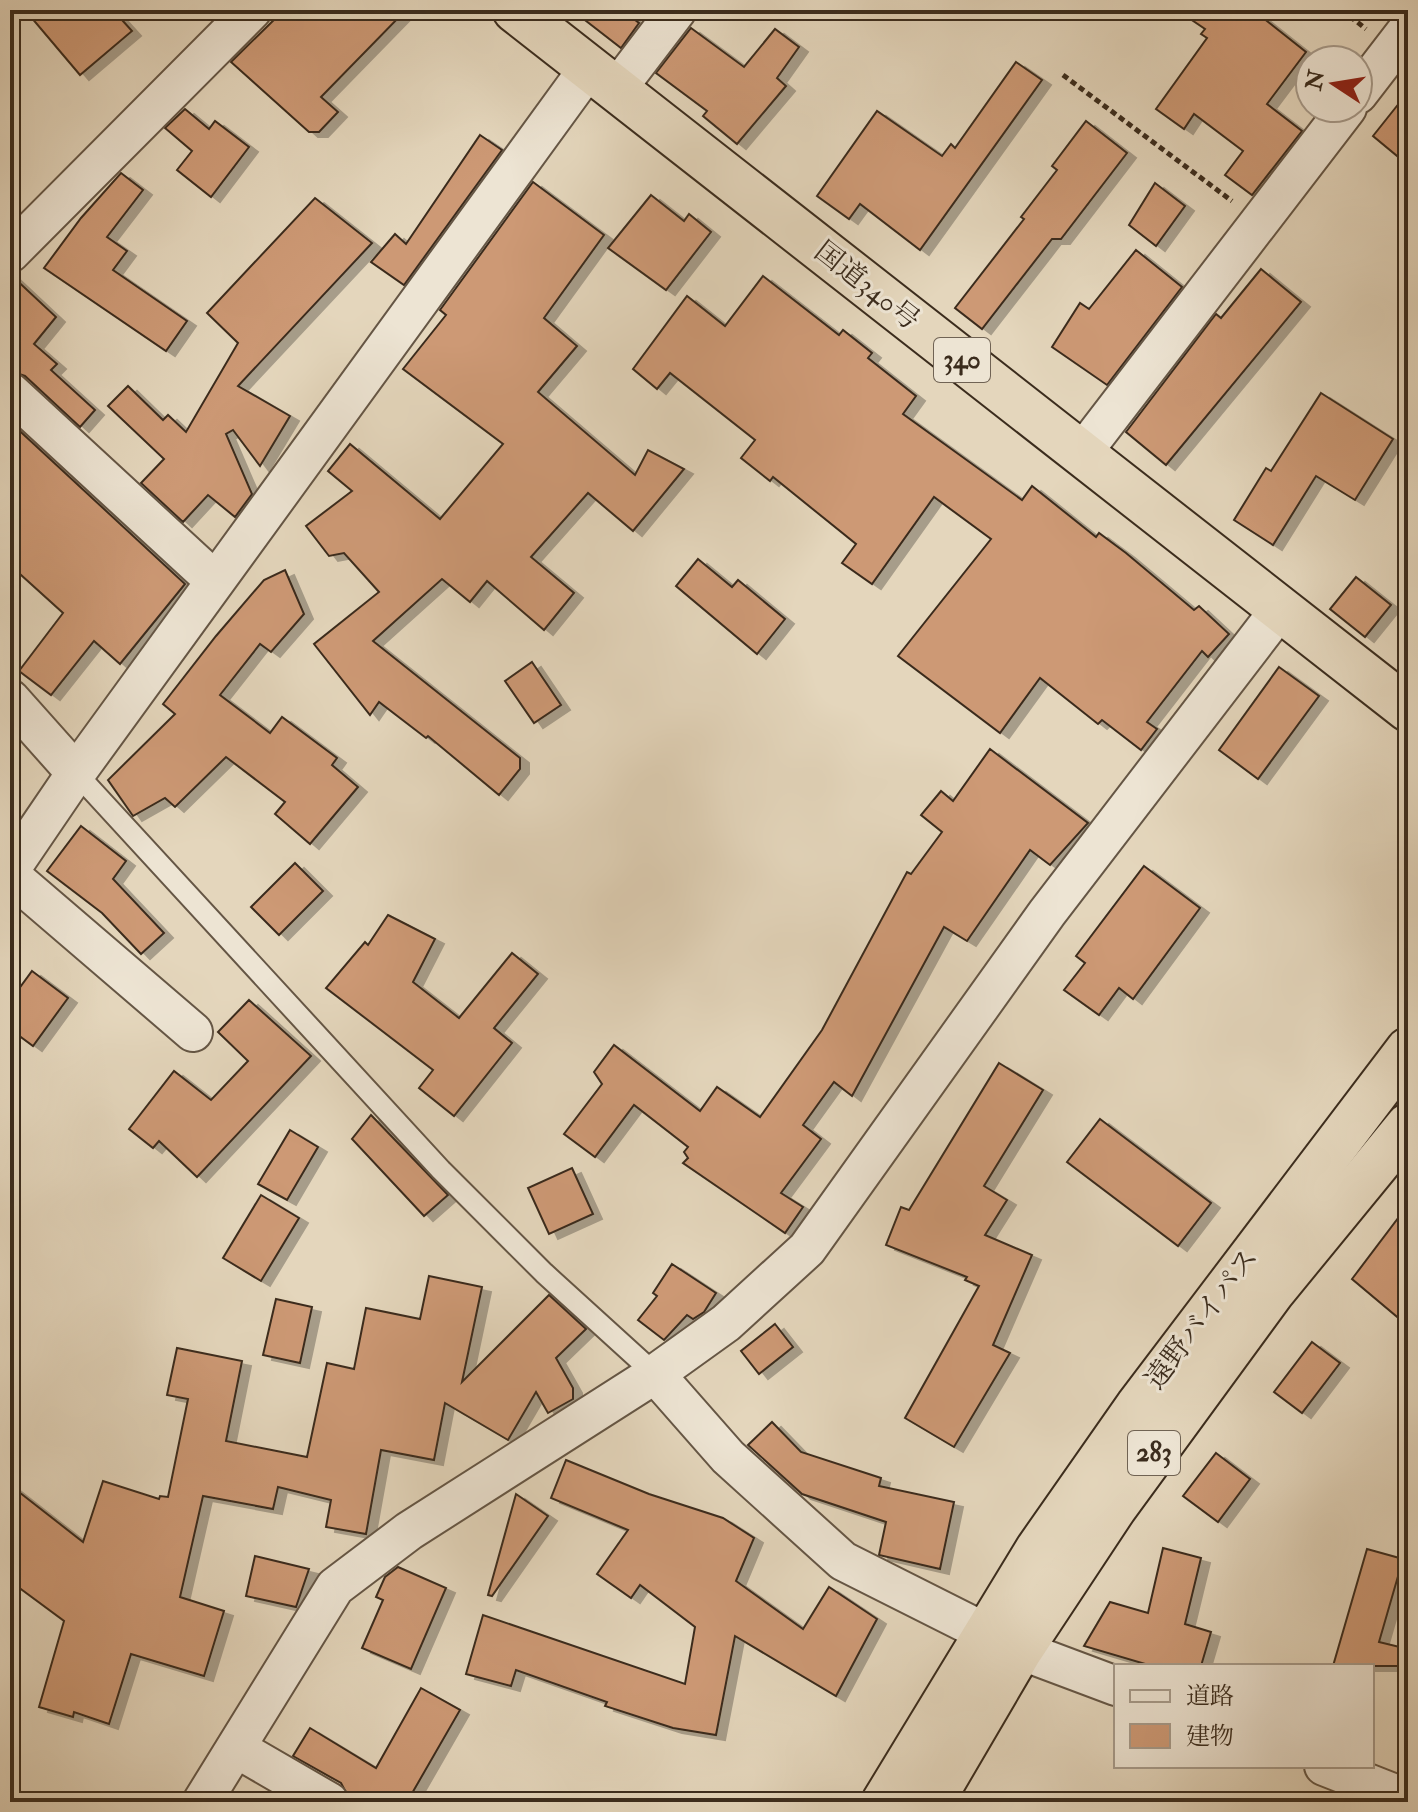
<svg xmlns="http://www.w3.org/2000/svg" width="1418" height="1812" font-family="'IM FELL Double Pica','Noto Serif JP',serif">
	<style>
		.building { fill: #cd9975; stroke: #3b2c1d; stroke-width: 2; filter: url(#shadow) }
		.lines { fill: none; stroke-linecap: round; stroke-linejoin: round }
		.service-casing { stroke: #655645; stroke-width: 24 }
		.minor-casing { stroke: #655645; stroke-width: 42 }
		.trunk-casing { stroke: #3b2c1d; stroke-width: 48 }
		.path { stroke: #3b2c1d; stroke-width: 5; stroke-dasharray: 6 4; stroke-linecap: butt }
		.service { stroke: #ede4d3; stroke-width: 20 }
		.minor { stroke: #ede4d3; stroke-width: 38 }
		.trunk { stroke: #e4d6bc; stroke-width: 44 }
		.labels { text-anchor: middle; dominant-baseline: central; stroke-width: 6; stroke-linejoin: round; paint-order: stroke }
		.shield { fill: #ede4d3; stroke: #706354; stroke-width: 2 }
		.shield-label { font-size: 26px; font-weight: bold; fill: #3b2c1d }
		.street-label { font-size: 28px; fill: #3b2c1d; stroke: #ede4d3 }
	</style>
	<defs>
		<filter id="shadow"><feDropShadow dx="9" dy="5" stdDeviation="0" flood-color="#0004"/></filter>
	</defs>
	<rect width="100%" height="100%" fill="#e4d6bc"/>
	<filter id="stains"><feTurbulence type="fractalNoise" baseFrequency=".0025" numOctaves="4"/><feColorMatrix values="0 0 0 0 .2 0 0 0 0 .09 0 0 0 0 .02 0 0 0 .5 -.17"/></filter>
	<radialGradient id="worn" r=".72"><stop offset=".6" stop-color="#630" stop-opacity="0"/><stop offset="1" stop-color="#630" stop-opacity=".3"/></radialGradient>
	<g class="building">
		<path d="M25 10H113L132 31 80 75Z"/>
		<path d="M284 10H406L321 97 338 112 319 132H309L231 62Z"/>
		<path d="M572 10H622L639 23 621 48Z"/>
		<path d="M1177 10H1253L1306 52 1267 104 1302 131 1252 195 1225 175 1243 151 1194 114 1184 129 1156 109 1207 38 1201 34 1205 29Z"/>
		<path d="M691 28 744 67 775 29 799 47 777 78 786 86 737 144 703 116 707 111 656 73Z"/>
		<path d="M1016 62 1042 80 920 250 860 204 849 219 817 196 877 111 942 156 951 144 955 148Z"/>
		<path d="M1408 92V165L1373 136Z"/>
		<path d="M185 109 209 129 215 121 249 147 211 197 177 170 192 151 165 128Z"/>
		<path d="M1086 121 1127 153 1061 239H1052L982 329 955 308 1024 219 1021 217 1057 170 1052 166Z"/>
		<path d="M480 135 502 150 404 285 371 262 395 234 406 244Z"/>
		<path d="M121 173 143 190 107 237 127 251 113 270 187 321 166 351 44 268 81 218Z"/>
		<path d="M533 182 604 235 544 318 577 346 538 392 635 475 648 450 684 469 633 531 588 493 531 557 574 593 544 630 487 581 470 602 442 579 373 641 520 758V769L499 795 428 736 426 738 379 702 370 715 314 644 379 592 344 553 329 556 306 526 352 491 328 471 350 444 440 519 503 444 403 369 446 315 440 310Z"/>
		<path d="M1155 183 1185 206 1156 246 1129 225Z"/>
		<path d="M651 195 684 221 689 214 711 232 666 290 608 248Z"/>
		<path d="M315 198 372 243 238 386 290 416 260 466 233 430 226 434 252 494 235 517 208 495 183 522 141 483 164 459 108 406 128 386 163 420 168 415 186 432 238 343 207 313Z"/>
		<path d="M1136 250 1182 287 1107 385 1052 347 1080 303 1089 309Z"/>
		<path d="M1261 269 1301 302 1166 465 1126 432 1216 314 1221 318Z"/>
		<path d="M10 274 56 317 34 344 57 364 51 370 95 410 80 427 25 376 10 371Z"/>
		<path d="M763 276 839 335 843 330 872 353 868 358 916 396 903 414 1022 500 1032 486 1096 537 1099 533 1126 553 1194 610 1199 606 1229 634 1208 657 1202 651 1147 722 1157 729 1141 750 1102 720 1098 724 1040 678 1000 733 898 656 991 539 934 497 872 584 842 563 856 544 773 477 770 481 741 458 755 440 670 373 657 389 633 369 687 296 725 326Z"/>
		<path d="M1321 393 1393 439 1355 500 1316 476 1273 545 1234 520 1266 468 1271 471Z"/>
		<path d="M10 422 185 584 120 664 94 641 51 695 19 671 63 613 10 565Z"/>
		<path d="M698 559 732 587 738 580 785 619 757 654 676 586Z"/>
		<path d="M285 570 304 614 271 652 260 644 220 695 270 733 282 717 337 758 332 765 358 787 310 844 275 814 285 802 226 757 175 807 165 798 133 816 108 780 175 714 163 704 216 636 264 580Z"/>
		<path d="M1356 577 1391 605 1365 637 1330 609Z"/>
		<path d="M532 662 561 705 534 723 505 681Z"/>
		<path d="M1279 667 1319 696 1258 779 1219 750Z"/>
		<path d="M990 749 1088 823 1050 865 1030 850 967 941 944 927 852 1096 834 1082 803 1125 821 1139 781 1193 803 1207 785 1233 683 1163 688 1158 684 1152 688 1147 634 1105 595 1157 564 1134 602 1084 594 1072 614 1045 700 1111 717 1087 760 1117 822 1030 907 872 911 874 942 832 921 815 941 791 953 801Z"/>
		<path d="M81 826 126 861 113 879 164 933 141 954 102 913 47 871Z"/>
		<path d="M295 863 323 891 279 935 251 907Z"/>
		<path d="M1144 866 1200 908 1133 999 1119 988 1099 1015 1064 990 1085 963 1076 956Z"/>
		<path d="M388 915 435 939 413 982 459 1018 512 953 538 974 494 1028 512 1043 454 1116 419 1088 433 1070 326 988 365 942 368 945Z"/>
		<path d="M32 971 68 998 33 1046 10 1029V1001Z"/>
		<path d="M249 1000 311 1056 197 1177 159 1141 153 1148 129 1129 174 1071 211 1100 248 1061 218 1032Z"/>
		<path d="M999 1063 1043 1090 984 1186 1007 1200 985 1235 1032 1255 993 1345 1010 1353 954 1447 905 1418 979 1286 965 1280 967 1277 886 1245 901 1207 909 1210Z"/>
		<path d="M371 1115 448 1195 424 1216 352 1139Z"/>
		<path d="M1100 1119 1211 1203 1178 1246 1067 1162Z"/>
		<path d="M290 1130 318 1147 287 1200 258 1184Z"/>
		<path d="M572 1168 593 1214 549 1234 528 1188Z"/>
		<path d="M261 1195 299 1218 261 1281 223 1258Z"/>
		<path d="M1408 1205V1326L1352 1279Z"/>
		<path d="M672 1264 716 1293 704 1312 693 1319 687 1315 664 1340 638 1320 657 1296 653 1293Z"/>
		<path d="M429 1276 482 1287 462 1382 549 1295 586 1329 556 1358 573 1388V1399L548 1413 536 1392 508 1440 445 1403 434 1460 381 1450 366 1534 326 1527 331 1500 278 1487 273 1509 203 1496 180 1597 224 1611 204 1676 131 1654 109 1724 74 1712 73 1717 39 1707 64 1621 10 1581V1485L83 1542 103 1481 159 1499 160 1496 168 1497 188 1399 167 1395 177 1348 242 1361 226 1441 307 1457 327 1363 354 1369 366 1308 420 1319Z"/>
		<path d="M276 1299 312 1307 300 1363 263 1355Z"/>
		<path d="M775 1324 793 1347 759 1374 741 1351Z"/>
		<path d="M1312 1342 1340 1363 1302 1413 1274 1392Z"/>
		<path d="M772 1422 801 1452 881 1478 879 1486 954 1502 940 1569 879 1555 886 1522 802 1494 748 1445Z"/>
		<path d="M1216 1453 1250 1479 1218 1522 1183 1496Z"/>
		<path d="M566 1460 649 1494 723 1518 754 1538 736 1581 803 1629 829 1587 877 1619 836 1696 735 1636 716 1735 673 1728 605 1706 607 1702 516 1670 511 1686 466 1674 483 1615 685 1684 695 1627 640 1585 631 1598 597 1574 628 1530 551 1498Z"/>
		<path d="M516 1494 548 1516 492 1596 488 1595Z"/>
		<path d="M1163 1548 1201 1558 1185 1624 1211 1632 1201 1666H1152L1084 1646 1110 1602 1148 1613Z"/>
		<path d="M1367 1549 1403 1559 1379 1642 1408 1649V1666H1333Z"/>
		<path d="M255 1556 309 1569 296 1607 246 1596Z"/>
		<path d="M398 1567 446 1588 411 1669 362 1648 383 1600 376 1597 385 1577Z"/>
		<path d="M421 1688 460 1710 407 1802H351L341 1783 293 1756 310 1728 376 1768Z"/>
	</g>
	<g class="lines">
		<g class="service-casing">
			<path id="service" d="M76 773 441 1170 544 1273 655 1374"/>
		</g>
		<g class="minor-casing">
			<g id="minor">
				<path d="M616 90 677 10"/>
				<path d="M1358 94 1408 29"/>
				<path d="M10 253 252 10"/>
				<path d="M10 392 215 581"/>
				<path d="M1082 453 1347 108"/>
				<path d="M10 699 76 773"/>
				<path d="M10 870 76 773 588 69"/>
				<path d="M10 875 193 1032"/>
				<path d="M655 1374 728 1457 843 1561 1020 1650 1116 1686"/>
				<path d="M236 1748 329 1802"/>
				<path d="M1324 1766 1408 1799"/>
				<path d="M202 1802 335 1587 409 1531 655 1374 726 1323 807 1249 1047 913 1281 608"/>
			</g>
		</g>
		<g class="trunk-casing">
			<g id="trunk">
				<path d="M515 10 1408 709"/>
				<path d="M884 1802 1038 1549 1138 1406 1408 1050"/>
				<path d="M931 1802 1020 1650 1114 1508 1272 1292 1408 1126"/>
			</g>
		</g>
		<g class="path">
			<path d="M1342 10 1366 29"/>
			<path d="M1063 75 1232 201"/>
		</g>
		<use href="#service" class="service"/>
		<use href="#minor" class="minor"/>
		<use href="#trunk" class="trunk"/>
	</g>
	<g class="labels">
		<g class="shield">
			<rect x="934" y="338" width="56" height="44" rx="6"/>
			<rect x="1128" y="1431" width="52" height="44" rx="6"/>
		</g>
		<g class="shield-label">
			<text x="962" y="360">340</text>
			<text x="1154" y="1453">283</text>
		</g>
		<g class="street-label">
			<text transform="translate(867 286) rotate(38)">国道340号</text>
			<text transform="translate(1202 1319) rotate(-53)">遠野バイパス</text>
		</g>
	</g>
	<rect width="1418" height="1812" fill="none" stroke="#e4d6bc" stroke-width="40"/>
	<rect x="12" y="12" width="1394" height="1788" fill="none" stroke="#3b2c1d" stroke-width="4"/>
	<rect x="20" y="20" width="1378" height="1772" fill="none" stroke="#3b2c1d" stroke-width="2"/>
	<rect x="1114" y="1664" width="260" height="104" fill="#ede4d3" stroke="#a69a8a" stroke-width="2"/>
	<rect x="1130" y="1690" width="40" height="12" fill="#ede4d3" stroke="#a69a8a" stroke-width="2"/>
	<text x="1186" y="1704" font-size="24" fill="#3b2c1d">道路</text>
	<rect x="1130" y="1724" width="40" height="24" fill="#cd9975" stroke="#a69a8a" stroke-width="2"/>
	<text x="1186" y="1744" font-size="24" fill="#3b2c1d">建物</text>
	<g transform="translate(1334 84) rotate(282)"><circle r="38" fill="#ede4d3" stroke="#a69a8a" stroke-width="2"/>
	<path d="M0-6L14 30L0 20L-14 30Z" fill="#8f2418"/>
	<text y="-12" font-size="22" font-weight="bold" text-anchor="middle" fill="#3b2c1d">N</text>
	</g>
	<rect width="100%" height="100%" filter="url(#stains)"/>
	<rect width="100%" height="100%" fill="url(#worn)"/>
</svg>
